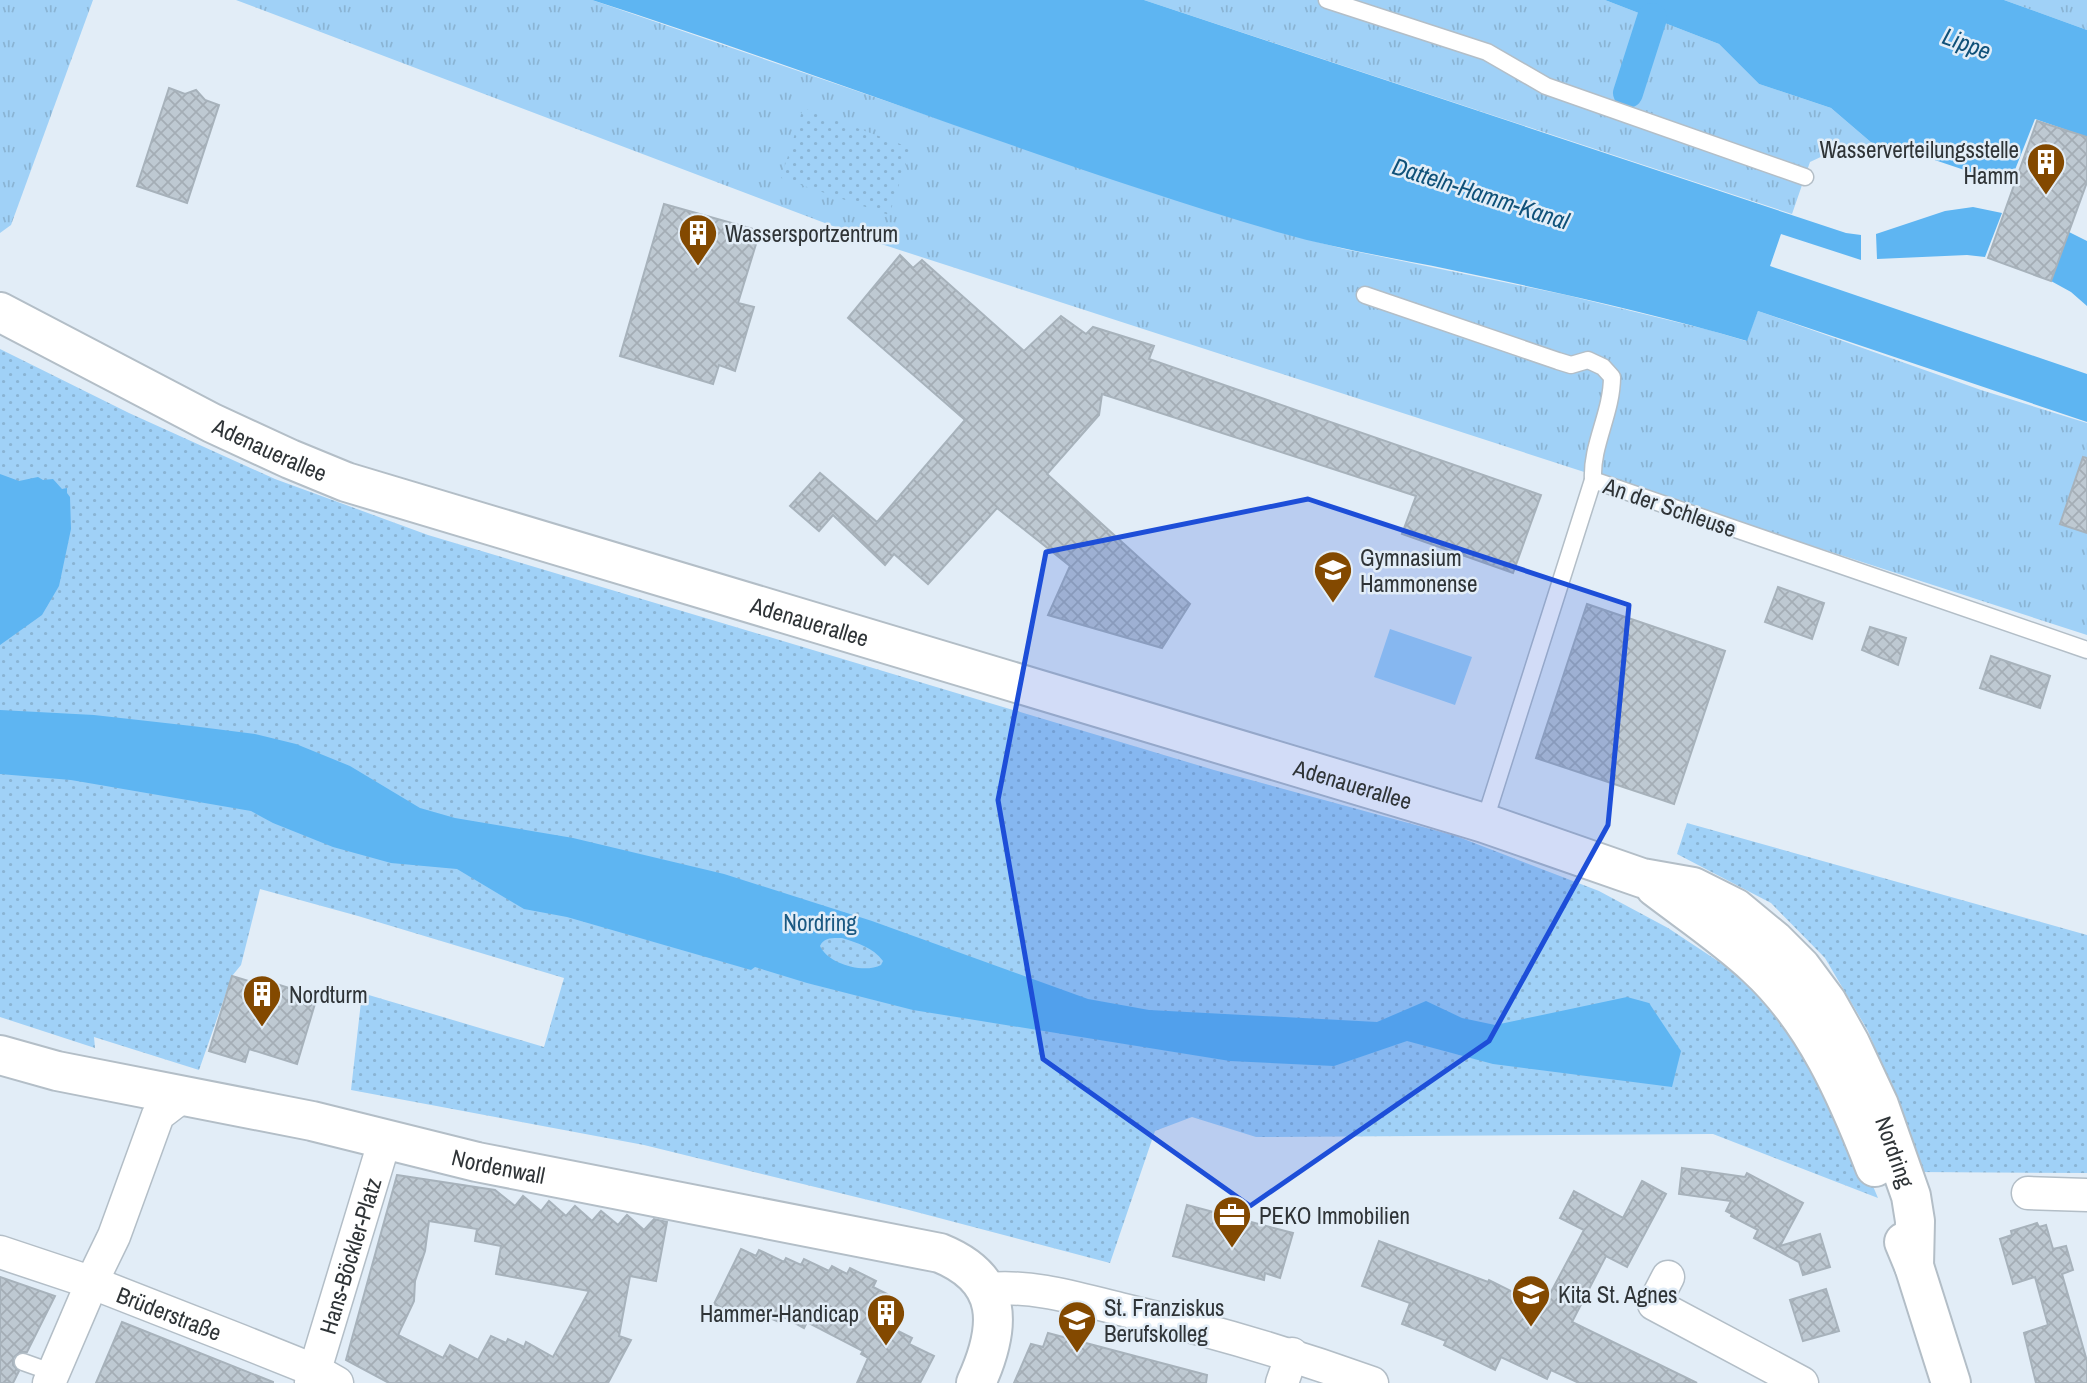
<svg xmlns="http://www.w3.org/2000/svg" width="2087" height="1383" font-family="'Archivo Narrow',sans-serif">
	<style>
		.grass { fill: url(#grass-tufts) }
		.park { fill: url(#park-dots) }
		.pitch { fill: #a0d1f7 }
		.water { fill: #5eb5f2; fill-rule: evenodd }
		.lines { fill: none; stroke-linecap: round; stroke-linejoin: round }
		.canal { stroke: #5eb5f2; stroke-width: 30 }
		.building { fill: url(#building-cross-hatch); stroke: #a7b2bb; stroke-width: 2; fill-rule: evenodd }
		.lane-casing { stroke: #b3bec7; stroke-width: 19 }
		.street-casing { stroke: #b3bec7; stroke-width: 35 }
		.secondary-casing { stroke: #b3bec7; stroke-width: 42 }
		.lane { stroke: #fff; stroke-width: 16 }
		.street { stroke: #fff; stroke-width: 32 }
		.secondary { stroke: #fff; stroke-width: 38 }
		.marked { fill: #1d4ed8; fill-opacity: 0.2; stroke: #1d4ed8; stroke-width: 5; stroke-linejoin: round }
		.labels { text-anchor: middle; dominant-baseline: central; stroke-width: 5; stroke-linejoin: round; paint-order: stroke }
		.poi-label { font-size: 23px; fill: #2f3437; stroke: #e2edf7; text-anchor: start }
		.street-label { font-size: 23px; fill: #2f3437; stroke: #e2edf7 }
		.park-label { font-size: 23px; fill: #1a5982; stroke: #e2edf7 }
		.water-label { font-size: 24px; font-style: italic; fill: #0f5179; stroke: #e2edf7 }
	</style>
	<defs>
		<pattern id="grass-tufts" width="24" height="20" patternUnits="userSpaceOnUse" patternTransform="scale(1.75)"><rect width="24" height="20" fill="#a0d1f7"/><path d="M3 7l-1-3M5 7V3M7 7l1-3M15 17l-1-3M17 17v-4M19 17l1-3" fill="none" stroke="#8ab4d4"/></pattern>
		<pattern id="park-dots" width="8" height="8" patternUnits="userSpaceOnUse" patternTransform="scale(1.75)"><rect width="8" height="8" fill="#a0d1f7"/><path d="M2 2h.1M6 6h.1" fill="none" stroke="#8ab4d4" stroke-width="1.8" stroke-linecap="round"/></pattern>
		<pattern id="building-cross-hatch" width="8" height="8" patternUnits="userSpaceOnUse" patternTransform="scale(1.75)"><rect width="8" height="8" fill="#bec9d2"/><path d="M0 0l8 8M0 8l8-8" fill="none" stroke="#a4adb5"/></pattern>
	</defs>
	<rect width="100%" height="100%" fill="#e2edf7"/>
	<g class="grass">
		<path d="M0 0H93L11 225 0 233Z"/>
		<path d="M236 0H592L1148 191 1283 233 1344 249 1566 295 1709 330 1746 341 1758 311 1981 390 2087 423V635L875 242Z"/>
		<path d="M1144 0H1605L1719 44 1759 84 1831 108 1873 144 1842 147 1810 162 1792 214Z"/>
		<path d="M2004 0H2087V30Z"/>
	</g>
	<g class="park">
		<path d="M803 108 911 148 889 215 781 178Z"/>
		<path d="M0 349 129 413 275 479 428 535 1214 770 1456 836 1599 891 1668 928 1733 971 1773 1011 1820 1074 1854 1141 1878 1198 1713 1134 1256 1137 1192 1117 1155 1131 1110 1263 905 1209 644 1145 351 1090 362 993 544 1047 564 978 358 916 260 889 241 965 232 976 199 1070 94 1037 95 1048 0 1017Z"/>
		<path d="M1687 823 2087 935V1173L1916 1172 1896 1100 1868 1031 1825 958 1771 903 1677 854Z"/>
	</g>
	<path class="pitch" d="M1390 629 1472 657 1455 705 1374 677Z"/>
	<g class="water">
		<path d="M592 0H1144L1846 233 1861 235V260L1781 234 1770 266 2087 374V422L1758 311 1747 341C1650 312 1551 291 1452 270 1395 258 1337 249 1281 233 1048 164 822 74 592 0Z"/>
		<path d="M1605 0H2004L2087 30V137L2035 119 2009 185 1902 149 1873 144 1831 108 1759 84 1719 44Z"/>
		<path d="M1973 207 2002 213 1985 257 1967 255 1877 259 1876 234 1945 211Z"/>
		<path d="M2069 232 2087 241V306L2071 292 2051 281Z"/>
		<path d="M0 474 19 481 38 477 43 480 53 479 62 489 67 488V493L70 497 71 529 59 586 42 615 0 645Z"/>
		<path d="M0 710 94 715 192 726 255 734 296 744 350 766 420 808 455 818 573 838 724 874 872 921 1088 999 1149 1010 1377 1022 1426 1001 1462 1018 1495 1025 1627 997 1649 1003 1681 1051 1672 1087 1493 1064 1407 1041 1334 1066 1230 1061 913 1010 807 983 755 967 751 970 567 917 524 909 457 869 391 863 333 847 273 823 251 811 71 780 0 774ZM842 938C857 943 873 947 883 961L881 965C864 974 828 964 820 946 824 937 833 938 842 938Z"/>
	</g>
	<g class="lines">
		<path class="canal" d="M1628 93 1652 18"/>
	</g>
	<g class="building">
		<path d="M169 88 185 94 196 90 205 100 219 105 187 203 137 186Z"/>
		<path d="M2037 121 2087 137V182L2051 281 1988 258Z"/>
		<path d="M664 204 760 231 738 303 754 307 735 371 719 365 713 384 620 356Z"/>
		<path d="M900 255 913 268 922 260 1024 351 1061 316 1086 334 1093 327 1154 346 1149 359 1541 495 1513 573 1402 534 1416 496 1102 394 1099 415 1047 474 1190 604 1162 648 1048 615 1070 566 997 508 928 584 894 554 885 565 833 515 819 531 790 506 820 473 877 522 965 420 848 318Z"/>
		<path d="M2083 457 2087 458V533L2060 524Z"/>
		<path d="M1778 587 1824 603 1812 639 1765 622Z"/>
		<path d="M1587 604 1725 651 1674 804 1536 758Z"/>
		<path d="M1870 627 1906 638 1898 665 1862 650Z"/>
		<path d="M1991 656 2050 676 2040 708 1980 688Z"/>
		<path d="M232 976 265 986 267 981 317 997 297 1064 249 1049 245 1062 209 1051Z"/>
		<path d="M1682 1168 1745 1177 1747 1173 1803 1203 1780 1246 1820 1234 1830 1267 1803 1275 1799 1262 1754 1238 1758 1230 1731 1216 1732 1214 1726 1211 1731 1201 1679 1194Z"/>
		<path d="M397 1175 495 1190 515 1206 523 1196 541 1211 549 1201 566 1216 575 1206 592 1221 601 1211 618 1225 627 1215 644 1230 654 1219 667 1222 656 1281 630 1276 619 1336 631 1340 608 1383H389L346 1360ZM429 1221 477 1229 475 1241 501 1246 496 1274 589 1291 553 1357 526 1342 524 1347 508 1339 506 1343 491 1336 478 1360 450 1345 443 1358 398 1335 414 1301 415 1281 425 1251Z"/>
		<path d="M1642 1181 1666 1194 1627 1267 1606 1256 1572 1322 1697 1383H1579L1551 1370 1547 1379 1501 1357 1495 1370 1444 1345 1446 1341 1402 1324 1410 1303 1362 1286 1379 1241 1488 1282 1489 1280 1543 1307 1584 1230 1560 1218 1574 1191 1623 1218Z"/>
		<path d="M1187 1205 1293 1233 1280 1278 1265 1273 1264 1280 1173 1256Z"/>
		<path d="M2037 1223 2039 1227 2046 1225 2053 1249 2066 1246 2073 1270 2062 1274 2087 1361V1383H2036L2024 1333 2048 1325 2035 1277 2013 1284 2000 1239 2012 1235 2011 1231Z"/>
		<path d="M741 1249 756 1256 759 1250 784 1262 786 1258 801 1265 804 1259 829 1271 832 1266 847 1274 850 1268 876 1281 873 1287 887 1294 878 1314 889 1319 886 1325 912 1338 909 1344 934 1356 920 1383H857L868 1358 861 1354 863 1351 807 1322 804 1328 784 1317 781 1323 761 1314 759 1319 739 1309 736 1315 714 1304Z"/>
		<path d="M0 1277 55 1296 27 1352H20L13 1358V1365L19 1371 13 1383H0Z"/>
		<path d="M1826 1289 1839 1331 1803 1341 1790 1300Z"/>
		<path d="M122 1322 273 1382V1383H96Z"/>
		<path d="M1048 1333 1207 1375 1206 1383H1014L1031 1344 1043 1347Z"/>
	</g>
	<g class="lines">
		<g class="lane-casing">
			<g id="lane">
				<path d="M1327 0 1487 52 1546 86 1805 177"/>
				<path d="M1365 295 1558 361 1571 365 1588 360 1603 367 1612 377C1612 413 1591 445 1593 480L1484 823"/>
				<path d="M1593 480 2087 650"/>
				<path d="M23 1362 54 1373"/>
			</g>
		</g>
		<g class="street-casing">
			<g id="street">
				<path d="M2028 1193 2087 1195"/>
				<path id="s1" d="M0 1252 93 1283 241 1341 316 1371 337 1383"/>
				<path d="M1668 1277 1654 1304 1802 1383"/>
				<path d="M988 1289C1034 1285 1075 1298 1120 1309 1206 1329 1289 1353 1372 1383"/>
				<path d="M49 1383 97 1271 114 1236 158 1115 184 1095"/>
				<path id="s2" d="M311 1383 385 1139"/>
				<path d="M1282 1383 1292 1354"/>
			</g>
		</g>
		<g class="secondary-casing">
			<g id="secondary">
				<path id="s3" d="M0 312 212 423 290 459 346 482 1484 823 1642 878 1693 887 1735 908 1775 941 1801 967 1827 1002 1850 1043 1879 1105 1911 1196 1915 1221 1914 1266"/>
				<path d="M1655 887C1689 913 1725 937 1756 966 1814 1019 1847 1095 1875 1167"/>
				<path id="s4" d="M0 1055 57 1071 312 1121 477 1162 940 1253C1004 1279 1002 1326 976 1383"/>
				<path d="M1904 1242 1914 1266 1951 1383"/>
			</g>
		</g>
		<use href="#lane" class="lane"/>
		<use href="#street" class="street"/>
		<use href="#secondary" class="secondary"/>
	</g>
	<path class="marked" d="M1308 499 1629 605 1608 825 1489 1041 1250 1206 1043 1059 998 800 1046 552Z"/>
	<defs>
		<g id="building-pin" transform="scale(2.0125)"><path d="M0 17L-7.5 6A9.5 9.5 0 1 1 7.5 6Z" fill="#834900" stroke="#e2edf7"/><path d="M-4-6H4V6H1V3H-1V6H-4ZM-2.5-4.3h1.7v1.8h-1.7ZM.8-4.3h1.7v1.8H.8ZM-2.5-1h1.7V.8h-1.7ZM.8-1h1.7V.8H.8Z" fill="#fff"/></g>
		<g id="school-pin" transform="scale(2.0125)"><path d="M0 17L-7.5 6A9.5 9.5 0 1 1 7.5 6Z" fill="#834900" stroke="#e2edf7"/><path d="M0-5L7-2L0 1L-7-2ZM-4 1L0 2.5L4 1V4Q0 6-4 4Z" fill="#fff"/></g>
		<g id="office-pin" transform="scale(2.0125)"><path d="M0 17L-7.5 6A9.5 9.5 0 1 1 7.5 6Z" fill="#834900" stroke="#e2edf7"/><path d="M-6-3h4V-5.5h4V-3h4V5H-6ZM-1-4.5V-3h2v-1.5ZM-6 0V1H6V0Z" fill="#fff"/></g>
	</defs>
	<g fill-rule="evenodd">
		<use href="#building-pin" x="2046" y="162"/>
		<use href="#building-pin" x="698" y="233"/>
		<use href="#school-pin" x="1333" y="570"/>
		<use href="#building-pin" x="262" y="994"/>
		<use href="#office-pin" x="1232" y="1215"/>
		<use href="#school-pin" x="1531" y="1294"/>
		<use href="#building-pin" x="886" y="1313"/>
		<use href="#school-pin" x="1077" y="1320"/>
	</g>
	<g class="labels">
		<g class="poi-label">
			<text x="2019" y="149" text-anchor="end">Wasserverteilungsstelle<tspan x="2019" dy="26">Hamm</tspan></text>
			<text x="725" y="233">Wassersportzentrum</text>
			<text x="1360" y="557">Gymnasium<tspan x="1360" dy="26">Hammonense</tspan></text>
			<text x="289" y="994">Nordturm</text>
			<text x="1259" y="1215">PEKO Immobilien</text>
			<text x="1558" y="1294">Kita St. Agnes</text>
			<text x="1104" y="1307">St. Franziskus<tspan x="1104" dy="26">Berufskolleg</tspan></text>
			<text x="859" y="1313" text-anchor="end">Hammer-Handicap</text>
		</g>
		<g class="street-label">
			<text stroke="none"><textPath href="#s3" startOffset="303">Adenauerallee</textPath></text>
			<text transform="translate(1670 507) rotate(19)">An der Schleuse</text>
			<text stroke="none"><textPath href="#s3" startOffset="870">Adenauerallee</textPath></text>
			<text stroke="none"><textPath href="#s3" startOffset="1437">Adenauerallee</textPath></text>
			<text stroke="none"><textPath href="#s3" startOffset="2137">Nordring</textPath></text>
			<text stroke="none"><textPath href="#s4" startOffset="511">Nordenwall</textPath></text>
			<text stroke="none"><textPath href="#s2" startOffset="133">Hans-Böckler-Platz</textPath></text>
			<text stroke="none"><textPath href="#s1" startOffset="180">Brüderstraße</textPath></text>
		</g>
		<g class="park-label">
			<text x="820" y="922">Nordring</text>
		</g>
		<g class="water-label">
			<text transform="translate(1967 43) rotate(20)">Lippe</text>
			<text transform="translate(1481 193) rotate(18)">Datteln-Hamm-Kanal</text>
		</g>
	</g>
</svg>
